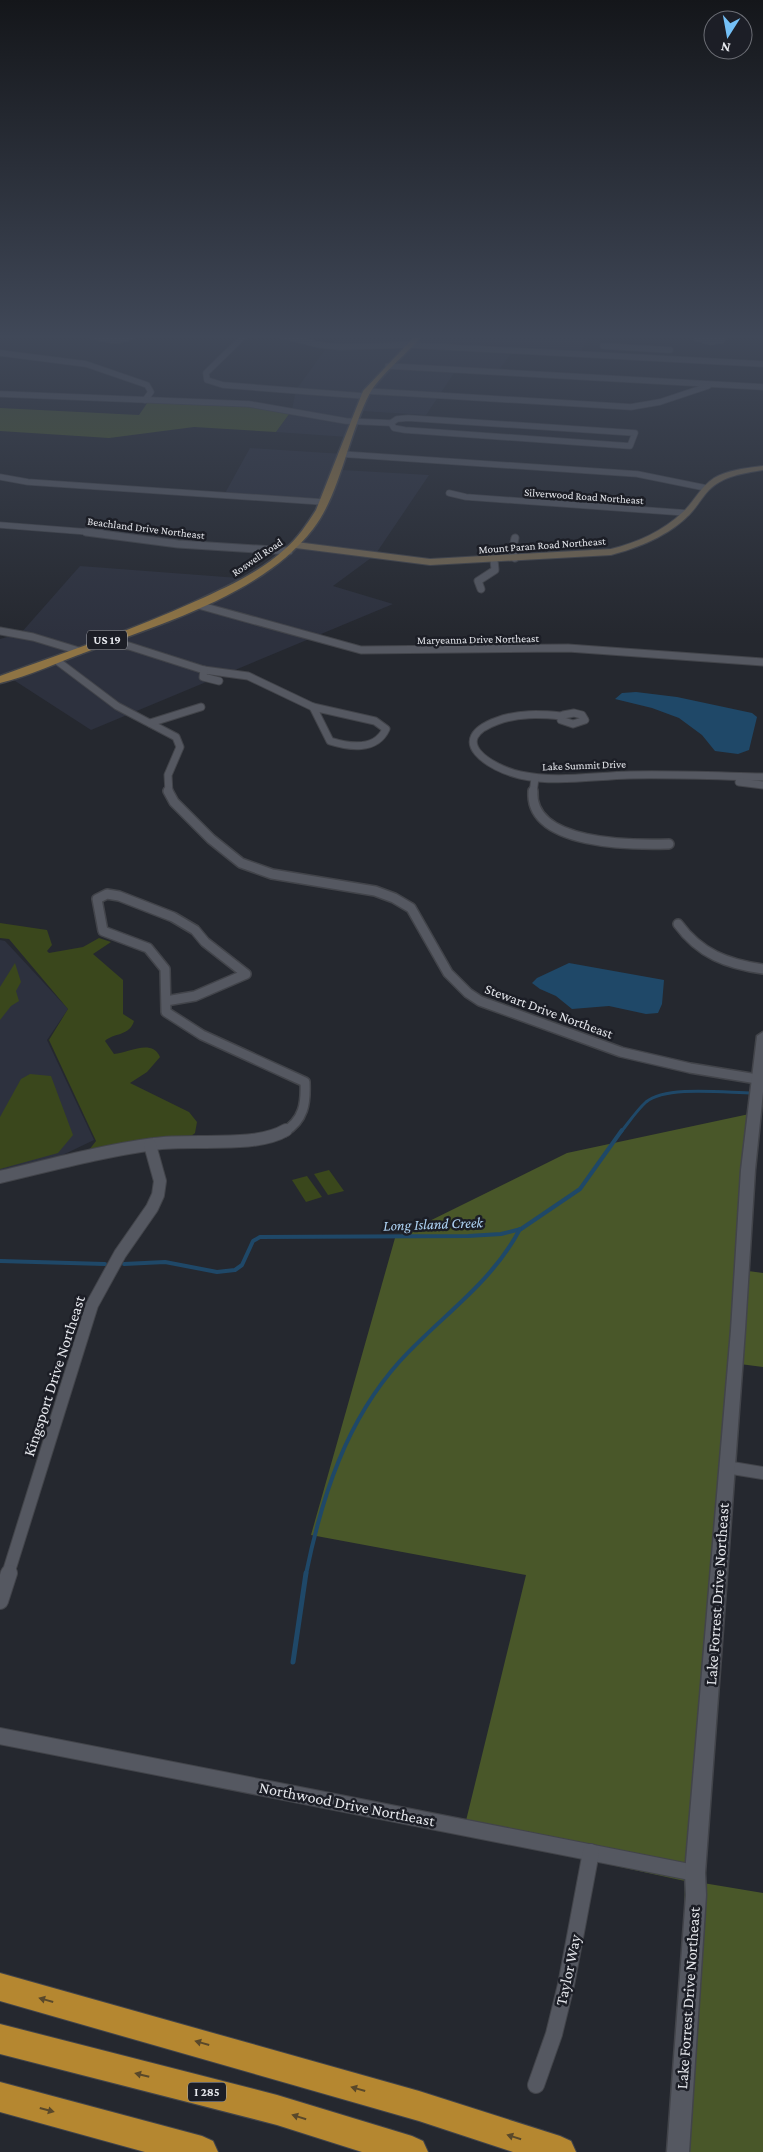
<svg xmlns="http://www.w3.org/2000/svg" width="763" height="2152" font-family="'Crimson Pro',serif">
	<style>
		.built { fill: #2d313e }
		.green { fill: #3a471c }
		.forest { fill: #495729 }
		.water { fill: #1f4868 }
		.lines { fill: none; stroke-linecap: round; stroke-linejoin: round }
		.stream-far2 { stroke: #1f4868; stroke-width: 3 }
		.stream-far1 { stroke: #1f4868; stroke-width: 4 }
		.stream { stroke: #1f4868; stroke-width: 5 }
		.minor-far4-casing { stroke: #42444a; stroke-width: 7 }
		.minor-far3-casing { stroke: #42444a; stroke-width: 9 }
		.minor-far2-casing { stroke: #42444a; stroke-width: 12 }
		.minor-far1-casing { stroke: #42444a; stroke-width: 14 }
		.minor-casing { stroke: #42444a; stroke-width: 18 }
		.tertiary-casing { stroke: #42444a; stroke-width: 3 }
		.secondary-casing { stroke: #42444a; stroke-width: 2 }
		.primary-casing { stroke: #42444a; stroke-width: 3 }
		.motorway-casing { stroke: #42444a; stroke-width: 2 }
		.minor-far4 { stroke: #555861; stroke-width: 5.5 }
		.minor-far3 { stroke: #555861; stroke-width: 7 }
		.minor-far2 { stroke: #555861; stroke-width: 9 }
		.minor-far1 { stroke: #555861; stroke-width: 12 }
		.minor { stroke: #555861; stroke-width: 16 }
		.tertiary { fill: #555861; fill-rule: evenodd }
		.secondary { fill: #726652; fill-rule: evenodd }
		.primary { fill: #8f7444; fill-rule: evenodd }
		.motorway { fill: #b58730; fill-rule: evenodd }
		.oneway { fill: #59482a }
		.labels { text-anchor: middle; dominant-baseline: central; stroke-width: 5; stroke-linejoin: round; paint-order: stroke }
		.far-street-label { font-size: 11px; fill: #e5e7ec; stroke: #1c1e26 }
		.shield { fill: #1c1e26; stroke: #a9abb1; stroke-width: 1 }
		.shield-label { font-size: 12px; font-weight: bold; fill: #e5e7ec }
		.street-label { font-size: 14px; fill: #e5e7ec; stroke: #1c1e26 }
		.water-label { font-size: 15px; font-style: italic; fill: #afd4f5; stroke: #1c1e26 }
		.near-street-label { font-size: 16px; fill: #e5e7ec; stroke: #1c1e26 }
	</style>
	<rect width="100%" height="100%" fill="#25282f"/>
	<g class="built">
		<path d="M344 334H589L580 354 514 350 497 372 456 370 426 415 362 411 348 437 276 432 292 410 296 390 327 347Z"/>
		<path d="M250 448 343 454 342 470 429 475 375 555 333 586 393 604 91 730 9 677 0 681V639L21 633 80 566 252 579 277 564 305 538 323 502 224 495Z"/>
		<path d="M0 940 5 941 68 1009 47 1040 94 1140 48 1162 0 1173Z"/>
	</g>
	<g class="green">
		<path d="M0 923 47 930 52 945 47 951 49 953 83 947 99 938 111 942 93 954 123 980V1014L134 1021C130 1036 113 1033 105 1041L114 1054C128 1053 152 1038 160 1057L147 1072 130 1083 189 1112 197 1122 195 1133 190 1137 89 1150 96 1141 49 1040 68 1009 9 939 0 938Z"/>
		<path d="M15 963 21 982 16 991 19 1001 11 1006 0 1020V987Z"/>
		<path d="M30 1074 51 1076 73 1135 58 1153 0 1169V1117L21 1079Z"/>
		<path d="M329 1170 344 1191 328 1195 314 1174Z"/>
		<path d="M307 1176 322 1197 306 1202 292 1180Z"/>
	</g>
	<g class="forest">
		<path d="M150 399 262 405 292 410 276 432 194 427 109 438 0 431V408L139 415Z"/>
		<path d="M754 1113 741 1270 763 1273V1367L732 1363 685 1880 763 1893V2152H678L685 1881 463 1833 526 1575 311 1535 395 1238 567 1153Z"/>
	</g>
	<g class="water">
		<path d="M636 692 677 697 752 713 757 717 749 750 738 754 715 751 702 735 679 718 652 708 615 699 622 693Z"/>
		<path d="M569 963 664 980 662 1004 658 1013 646 1014 609 1006 572 1009 556 996 540 989 532 983 537 978Z"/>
	</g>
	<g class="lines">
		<path class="stream-far2" d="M621 1132C629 1122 637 1110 646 1102 667 1085 727 1093 753 1093"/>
		<g class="stream-far1">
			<path d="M0 1261 105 1264"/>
			<path d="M124 1264 165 1262 217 1272 235 1270 242 1265 253 1241 260 1237 468 1236 501 1234 521 1229 580 1189 622 1130"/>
			<path d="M306 1574C322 1496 346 1421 400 1361 441 1316 491 1284 520 1229"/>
		</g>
		<path class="stream" d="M293 1662 306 1573"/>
		<g class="minor-far4-casing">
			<g id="minor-far4">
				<path d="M89 334C105 341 121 344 136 334"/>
				<path d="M246 334 206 373 207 380 223 385 364 396"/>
				<path d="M276 334 320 345 340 347 409 345 763 364"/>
				<path d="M706 335 721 339 722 340 711 342 696 338Z"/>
				<path d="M603 346 670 350"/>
				<path d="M0 353 86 364 147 385 151 392 145 400"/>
				<path d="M388 366 763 387"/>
				<path d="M367 391 631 407 660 402 708 386"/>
				<path d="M0 394 249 404 346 421 391 423"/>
				<path d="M408 418 635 433 630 446 405 430 394 428 391 423 397 419Z"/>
				<path d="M341 454 637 474 706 488"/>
				<path d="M0 477 28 482 323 502"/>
				<path d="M449 493 466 497 687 513"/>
				<path d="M0 525 102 533"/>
			</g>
		</g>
		<g class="minor-far3-casing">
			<g id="minor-far3">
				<path d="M86 532 178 544 289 551"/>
				<path d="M515 538 512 551 515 558"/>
				<path d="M481 589 478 581 495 570 494 560"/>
				<path d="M198 605 361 650 568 648 763 662"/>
				<path d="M0 631 33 637 79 651"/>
				<path d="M100 643 129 646 204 670 248 676 313 707"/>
				<path d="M56 660 117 706 176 737 180 747 168 775 169 793"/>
				<path d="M204 670 203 677 219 681"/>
				<path d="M313 707 375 721 386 729C376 751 349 747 330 741Z"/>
				<path d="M574 713 582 715 585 720 573 724 561 720 563 715Z"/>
				<path d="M561 716C540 714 518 713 497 721 445 740 490 768 520 775 556 783 593 776 630 775 674 774 719 776 763 777"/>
				<path d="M150 723 201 707"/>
				<path d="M739 782 763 785"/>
				<path d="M533 793 535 778"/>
			</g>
		</g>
		<g class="minor-far2-casing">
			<g id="minor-far2">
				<path d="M168 791 174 802 211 839 241 863 272 874 375 891 394 898 411 908 448 973 468 993 480 1001 621 1052 690 1068 757 1079"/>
				<path d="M533 791C529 846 634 845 669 844"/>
				<path d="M678 924C700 954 727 964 763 969"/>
				<path d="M166 1001 195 996 246 974 205 942 195 930 173 917 119 896 107 894 97 899 103 931 148 948 165 969 166 1012 202 1035 305 1082C306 1103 304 1120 284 1132"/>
			</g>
		</g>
		<g class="minor-far1-casing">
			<g id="minor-far1">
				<path d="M0 1177C51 1165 102 1151 154 1144 192 1138 254 1149 286 1130"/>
				<path d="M726 1467 763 1473"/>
				<path d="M8 1574 92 1305 120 1254 152 1208 158 1195 160 1181 150 1145"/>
			</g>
		</g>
		<g class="minor-casing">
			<g id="minor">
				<path d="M0 1601 9 1573"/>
				<path d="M0 1736 695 1873"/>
				<path d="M536 2085 554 2034 566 1985 591 1852"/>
			</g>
		</g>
		<g class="tertiary-casing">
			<g id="tertiary">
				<path d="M757 334H763V336L758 335Z"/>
				<path d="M763 1032V1092L755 1170 745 1330 705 1873 706 1895 689 2152H667L686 1895 685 1873 731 1330 741 1170 757 1036Z"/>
			</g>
		</g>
		<g class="secondary-casing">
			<path id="secondary" d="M763 466V470C744 473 723 476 709 490 702 497 697 507 690 514 670 535 638 548 611 555L430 565 296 548 292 545 296 542 430 559 611 549C636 543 663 531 683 512 694 502 700 487 714 478 728 470 747 468 763 466Z"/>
		</g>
		<g class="primary-casing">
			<path id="primary" d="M417 334H424C410 351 379 376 370 393 348 434 341 493 313 529 263 594 163 623 89 651 60 661 30 676 0 683V676C66 652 133 630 196 601 227 587 260 572 285 549 298 538 307 524 316 510L363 391Z"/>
		</g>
		<g class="motorway-casing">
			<g id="motorway">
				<path d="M0 1973 419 2091 560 2136 571 2141 576 2152H513L419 2121 0 2001Z"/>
				<path d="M0 2024 277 2095 412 2136 423 2141 428 2152H362L277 2125 0 2054Z"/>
				<path d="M0 2082 202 2136 213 2141 218 2152H145L0 2112Z"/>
			</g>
		</g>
		<use href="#minor-far4" class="minor-far4"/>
		<use href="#minor-far3" class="minor-far3"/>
		<use href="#minor-far2" class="minor-far2"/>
		<use href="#minor-far1" class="minor-far1"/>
		<use href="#minor" class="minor"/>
		<use href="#tertiary" class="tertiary"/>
		<use href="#secondary" class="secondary"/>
		<use href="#primary" class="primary"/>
		<use href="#motorway" class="motorway"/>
	</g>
	<defs><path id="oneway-solid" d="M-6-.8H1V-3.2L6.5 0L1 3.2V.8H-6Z" transform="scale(1.25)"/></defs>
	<g class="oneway">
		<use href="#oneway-solid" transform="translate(46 2000) rotate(-164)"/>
		<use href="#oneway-solid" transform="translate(202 2043) rotate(-164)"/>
		<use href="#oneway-solid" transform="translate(142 2075) rotate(-166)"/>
		<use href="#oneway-solid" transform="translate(358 2089) rotate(-164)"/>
		<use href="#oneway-solid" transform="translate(47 2110) rotate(15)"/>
		<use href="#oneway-solid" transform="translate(299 2117) rotate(-163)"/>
		<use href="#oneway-solid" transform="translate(514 2137) rotate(-162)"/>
	</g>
	<linearGradient id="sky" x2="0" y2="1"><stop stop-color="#14161a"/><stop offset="0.53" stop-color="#404858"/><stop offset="1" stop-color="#404858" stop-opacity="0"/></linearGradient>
	<rect width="763" height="635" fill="url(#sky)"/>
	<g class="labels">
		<g class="far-street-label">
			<text transform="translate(584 496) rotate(4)">Silverwood Road Northeast</text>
			<text transform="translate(146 528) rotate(7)">Beachland Drive Northeast</text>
			<text transform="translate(542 545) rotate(-4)">Mount Paran Road Northeast</text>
			<text transform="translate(257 557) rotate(-34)">Roswell Road</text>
			<text transform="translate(478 639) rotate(-1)">Maryeanna Drive Northeast</text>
			<text transform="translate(584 765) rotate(-2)">Lake Summit Drive</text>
		</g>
		<g class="shield">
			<rect x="87" y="630.5" width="40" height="19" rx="4"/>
			<rect x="188" y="2082.5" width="38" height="19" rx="4"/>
		</g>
		<g class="shield-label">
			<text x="107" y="640">US 19</text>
			<text x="207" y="2092">I 285</text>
		</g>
		<g class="street-label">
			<text transform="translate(549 1011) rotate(20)">Stewart Drive Northeast</text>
		</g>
		<g class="water-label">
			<text transform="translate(433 1224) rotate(-2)">Long Island Creek</text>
		</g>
		<g class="near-street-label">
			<text transform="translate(54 1376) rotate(-72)">Kingsport Drive Northeast</text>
			<text transform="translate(717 1594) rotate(-86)">Lake Forrest Drive Northeast</text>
			<text transform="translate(347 1804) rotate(11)">Northwood Drive Northeast</text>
			<text transform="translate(568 1970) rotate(-78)">Taylor Way</text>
			<text transform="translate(688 1998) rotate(-86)">Lake Forrest Drive Northeast</text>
		</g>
	</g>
	<g transform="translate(728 35) rotate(191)"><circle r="24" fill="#1c1e26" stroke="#6c6e75"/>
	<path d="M0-4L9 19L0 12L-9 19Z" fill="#74c0f6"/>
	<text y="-8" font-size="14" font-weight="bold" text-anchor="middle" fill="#e5e7ec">N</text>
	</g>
</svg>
